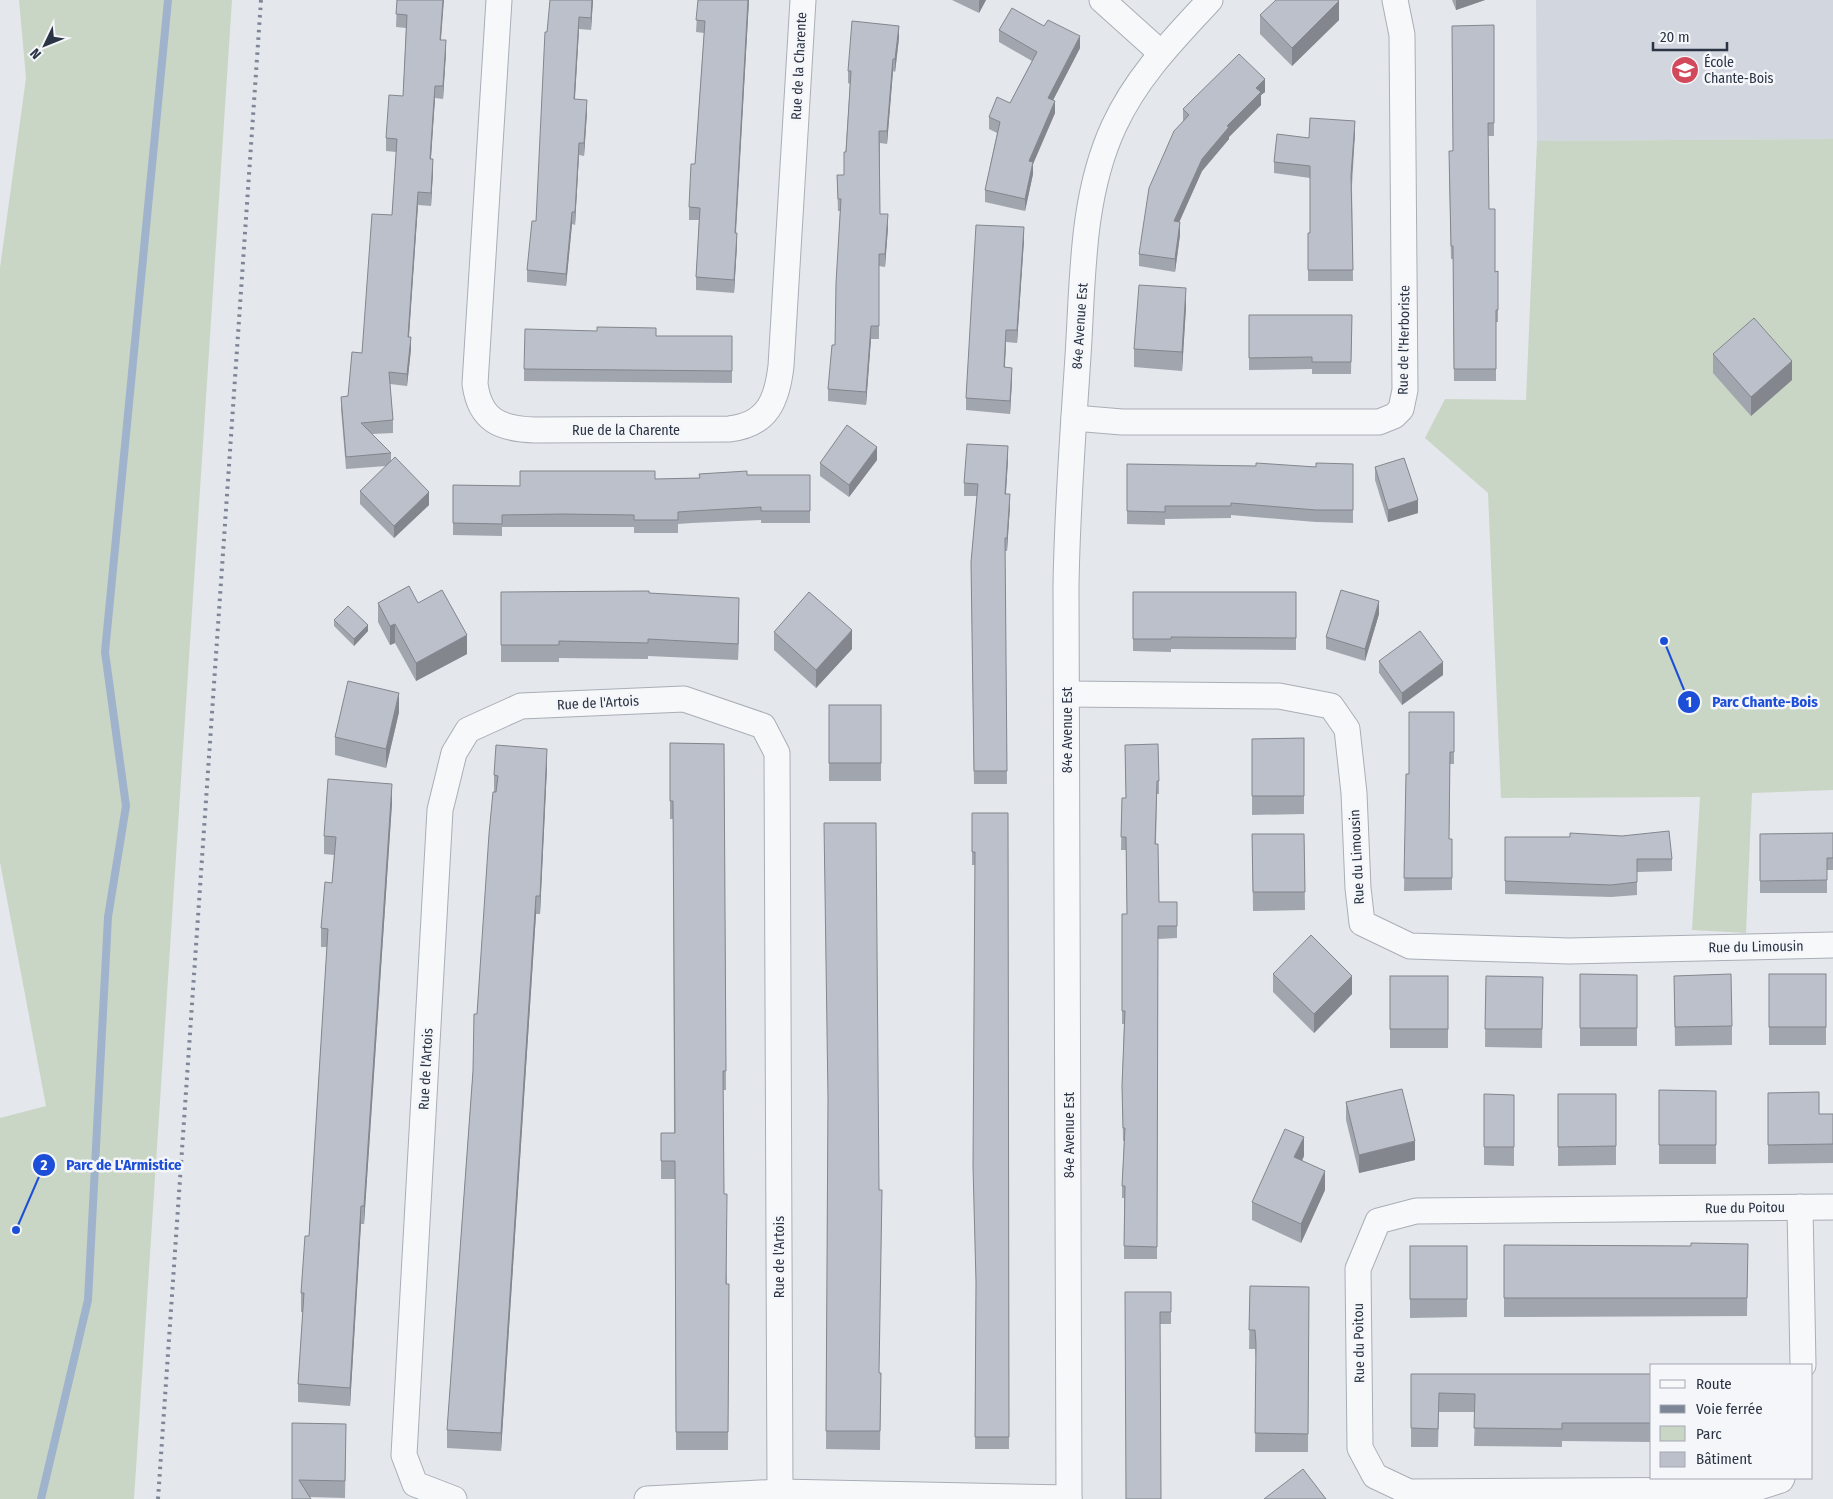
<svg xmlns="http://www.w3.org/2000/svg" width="1833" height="1499" font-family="'Fira Sans Condensed',sans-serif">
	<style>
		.built { fill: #d2d6de }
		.green { fill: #c9d6c5 }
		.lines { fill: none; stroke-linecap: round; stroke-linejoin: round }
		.stream { stroke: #9fb4cc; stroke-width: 8 }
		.street-casing { stroke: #a9aeb7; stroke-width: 27 }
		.street { stroke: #f7f8fa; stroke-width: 25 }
		.rail { stroke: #7d8696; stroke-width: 4; stroke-dasharray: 2.5 5; stroke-linecap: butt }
		.wall { fill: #a1a5ae }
		.shaded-wall { fill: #83868d }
		.building { fill: #bbc0ca; stroke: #83868d }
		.labels { text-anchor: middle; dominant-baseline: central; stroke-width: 5; stroke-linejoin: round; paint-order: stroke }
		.poi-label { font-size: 14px; fill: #2b3445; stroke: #f4f6f9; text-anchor: start }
		.street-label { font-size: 14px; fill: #2b3445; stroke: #f4f6f9 }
		.leader { fill: none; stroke: #1d4ed8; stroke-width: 2 }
		.callout-dot { fill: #1d4ed8; stroke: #f4f6f9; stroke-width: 2 }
		.mark-label { font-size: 15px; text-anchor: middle; font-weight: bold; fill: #fff }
		.callout-label { font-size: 15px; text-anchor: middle; font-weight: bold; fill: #1d4ed8; stroke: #f4f6f9; stroke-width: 5; stroke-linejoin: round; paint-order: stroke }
	</style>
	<rect width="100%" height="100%" fill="#e4e7ec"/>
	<path class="built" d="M1536 0H1833V139L1537 141Z"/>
	<g class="green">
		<path d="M19 0H232L134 1499H0V1118L46 1106 0 862V268L26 78Z"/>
		<path d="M1833 139V790L1752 793 1746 933 1692 930 1700 797 1501 798 1488 493 1425 438 1445 399 1526 400 1537 141Z"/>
	</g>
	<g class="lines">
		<path class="stream" d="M41 1499 88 1300 108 917 126 806 105 652 168 0"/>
		<g class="street-casing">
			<g id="street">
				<path d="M499 0 475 384C480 421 501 429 535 430L729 429C767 425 777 401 781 366L803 0"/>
				<path d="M1102 0 1161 53"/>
				<path d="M1074 418 1122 422H1379L1394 416 1401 409 1405 390 1402 35 1395 0"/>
				<path d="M1067 694 1279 696 1331 706 1347 729 1354 793 1358 888 1362 923 1410 946 1569 951 1833 945"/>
				<path d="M1800 1207 1803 1365"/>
				<path d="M1782 1478 1781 1480 1750 1490 1409 1492 1375 1476 1360 1448 1358 1269 1378 1221 1416 1211 1833 1207"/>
				<path d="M454 1499 415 1484 404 1455 440 810 454 753 468 730 521 706 684 699 763 726 777 753 780 1492"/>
				<path d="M647 1499 780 1492 1069 1498"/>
				<path d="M1069 1499 1066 587C1067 510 1073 433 1078 356 1083 279 1081 197 1114 126 1137 76 1174 39 1210 0"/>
			</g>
		</g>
		<use href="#street" class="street"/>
		<path class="rail" d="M158 1499 261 0"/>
	</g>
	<g class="wall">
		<path d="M397 0 441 40 446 52 443 99 435 98 431 159 433 171 431 206 418 205 409 337 411 349 407 386 390 384 393 420V433L372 434 391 453V461L429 505 394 538 360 504V491L386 466 346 469 341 409V397L348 396 362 353 392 215 396 152 386 151V138L403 96 406 28 396 27Z"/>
		<path d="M550 0H593L591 30 579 29 575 99 587 112 584 156 579 155 575 225 572 224 566 286 527 282V270L536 221Z"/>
		<path d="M698 0H749L736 233 737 245 734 293 696 290V277L699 220H689V207L695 164 704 33 696 32Z"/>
		<path d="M952 0H986L979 13Z"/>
		<path d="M1452 0H1485L1456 10Z"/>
		<path d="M1260 15 1339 20 1292 66 1260 34Z"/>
		<path d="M1494 25V136H1488L1489 209 1495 272 1498 271V322H1496V381H1454L1453 259H1451L1449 164Z"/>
		<path d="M999 30 1080 48 1053 100 1055 113 1033 164V174L1025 211 985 202V190L997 133 989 129V117L1010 103 1032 61 999 42Z"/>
		<path d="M899 38 895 72 893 71 887 144 880 143V214L888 227 885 267 879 266V339H871L866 405 828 401V389L835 345 840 211H838L837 175H844L850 84 848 83V71Z"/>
		<path d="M1265 92 1261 95V105L1229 137V139L1202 171 1179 222 1180 235 1175 272 1139 266V254L1183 121V109Z"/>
		<path d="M1355 133 1352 186 1353 281H1308V233H1310V178L1274 173V162L1309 138Z"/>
		<path d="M1024 240 1017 343 1006 342 1005 367 1012 380 1010 414 966 410V398Z"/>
		<path d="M1186 307 1182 371 1134 367V349Z"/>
		<path d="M1249 315H1352L1351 374H1312V369L1249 370Z"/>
		<path d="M732 336V383L524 381V369Z"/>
		<path d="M1713 354 1792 380 1751 416 1713 373Z"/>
		<path d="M1008 459 1006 494 1010 506 1007 551H1005L1007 784H974L971 562 977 496H964V483Z"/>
		<path d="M877 460 849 497 820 476V463Z"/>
		<path d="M1127 464 1316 467 1353 464V523L1316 522 1231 515V518L1165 519V525L1127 524Z"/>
		<path d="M1375 467 1418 513 1388 522 1375 480Z"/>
		<path d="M747 475H810V523H761V520L692 523 678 524V533H634V527H502V536L453 535V485L520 486 655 479 699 478Z"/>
		<path d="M501 592 649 593 739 614 738 660 648 656V659L559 658V662H501Z"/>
		<path d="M1133 592H1296V650L1171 649V652L1133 651Z"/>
		<path d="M378 603 467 654 416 681 395 643 390 645 378 622Z"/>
		<path d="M1379 614 1365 661 1326 649V637Z"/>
		<path d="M334 620 368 631 354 646 334 626Z"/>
		<path d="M774 632 852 649 816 688 774 650Z"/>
		<path d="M1379 661 1443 675 1402 705 1379 673Z"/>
		<rect x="829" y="705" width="52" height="76"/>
		<path d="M399 712 386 768 335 755V737Z"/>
		<path d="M1454 712V764H1450L1449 839H1452V890L1404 891 1406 774H1409Z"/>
		<path d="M1304 738V814L1252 815V739Z"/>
		<path d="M670 743 724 744 726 1090H723L724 1194 727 1284H729L728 1450H676L675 1179H661V1151L674 1133 673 819H670Z"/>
		<path d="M1125 745 1159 781V794H1157L1156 844 1159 902H1177V938L1158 939 1157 1259H1124V1198H1122V1186L1124 1141H1123L1122 1086 1124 1024H1122V914H1127L1126 850H1121L1122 798H1126Z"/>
		<path d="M547 767 540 914H536L501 1451 447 1448V1430L477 1014 494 792V775Z"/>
		<path d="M392 803 364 1224H361L350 1406 298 1402V1384L303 1312H301V1293L309 1236 327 947H321V928L332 883 334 855 324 854V836Z"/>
		<path d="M972 813H1008L1009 1449H975L976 1292 975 865H972Z"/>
		<path d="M1833 833V870H1827V893H1760V834Z"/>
		<path d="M1252 834H1304L1305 910 1253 911Z"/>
		<path d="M1505 837 1672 859V871L1637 872V895L1611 897 1505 894Z"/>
		<path d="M1273 974 1352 994 1314 1033 1273 992Z"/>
		<path d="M1580 974 1637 975V1046H1580Z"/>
		<rect x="1769" y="974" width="57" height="71"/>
		<rect x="1390" y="976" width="58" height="72"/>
		<path d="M1486 976 1543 977 1542 1048 1485 1047Z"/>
		<path d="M1674 976 1732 1026V1045L1675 1046Z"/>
		<path d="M1659 1090 1716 1091V1164H1659Z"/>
		<path d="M1768 1093 1819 1114H1833V1163L1768 1164Z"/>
		<path d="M1484 1094 1514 1095V1166L1484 1165Z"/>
		<path d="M1558 1094H1616V1165L1558 1166Z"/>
		<path d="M1346 1102 1415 1160 1359 1173 1346 1120Z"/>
		<path d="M828 1112 879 1373H881L880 1450 826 1449Z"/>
		<path d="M1304 1156 1302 1161 1325 1190 1301 1243 1252 1220V1202Z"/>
		<path d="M1748 1244 1747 1316 1504 1317V1245L1691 1246Z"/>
		<path d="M1410 1246H1467V1317L1410 1318Z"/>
		<path d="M1250 1286 1309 1287 1308 1452H1255L1256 1360 1255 1349H1249Z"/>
		<path d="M1125 1292H1171V1324H1160Z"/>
		<path d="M1411 1374H1652V1442L1562 1441V1447L1474 1446 1475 1412H1439L1438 1447H1411Z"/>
		<path d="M292 1423 346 1424 345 1498 310 1497 292 1499Z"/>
	</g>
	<g class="shaded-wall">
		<path d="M443 0H444L440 52V40Z"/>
		<path d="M592 0H593L591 30V18Z"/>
		<path d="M748 0H749L735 245V233Z"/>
		<path d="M980 0H986L979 13V1Z"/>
		<path d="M1456 0H1485L1456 10Z"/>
		<path d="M1339 1V20L1292 66V48Z"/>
		<path d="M579 17V29L574 112V99Z"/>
		<path d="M899 26V38L895 72V59Z"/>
		<path d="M1080 36V48L1048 110V98Z"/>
		<path d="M446 40V52L443 99V86Z"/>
		<path d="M893 59V71L887 144V131Z"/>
		<path d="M1265 79V92L1261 95V105L1229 137V139L1202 171 1174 234V221L1202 159 1256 88Z"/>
		<path d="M435 86V98L430 171V159Z"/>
		<path d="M587 100V112L584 156V143Z"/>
		<path d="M1055 101V113L1033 164V174L1025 211V199L1029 161Z"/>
		<path d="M1355 121V133L1351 188V176Z"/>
		<path d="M579 143V155L575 225V212Z"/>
		<path d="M433 159V171L431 206V193Z"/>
		<path d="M418 192V205L408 349V337Z"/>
		<path d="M572 212V224L566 286V274Z"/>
		<path d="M888 214V227L885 267V254Z"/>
		<path d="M1180 222V235L1175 272V259Z"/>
		<path d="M1024 227V240L1017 343V330Z"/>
		<path d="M737 233V245L734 293V280Z"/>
		<path d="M1186 288V307L1182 371V352Z"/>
		<path d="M871 326V339L866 405V392Z"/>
		<path d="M1006 330V342L1004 379V367Z"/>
		<path d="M411 337V349L407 386V374Z"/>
		<path d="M1792 361V380L1751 416V397Z"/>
		<path d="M1012 368V380L1010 414V401Z"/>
		<path d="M1008 446V459L1005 506V494Z"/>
		<path d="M877 447V460L849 497V485Z"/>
		<path d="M429 492V505L394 538V526Z"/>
		<path d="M1010 494V506L1007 551V538Z"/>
		<path d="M1418 500V513L1388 522V510Z"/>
		<path d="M739 598V614L738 660V644Z"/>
		<path d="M1379 601V614L1365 661V649Z"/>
		<path d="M395 624V643L390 645V626Z"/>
		<path d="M368 625V631L354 646V639Z"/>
		<path d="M852 630V649L816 688V670Z"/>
		<path d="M467 635V654L416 681V663Z"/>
		<path d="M1443 662V675L1402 705V693Z"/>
		<path d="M399 693V712L386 768V749Z"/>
		<path d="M547 749V767L540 914V896Z"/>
		<path d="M392 784V803L364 1224V1206Z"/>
		<path d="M536 896V914L501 1451V1433Z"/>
		<path d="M1352 976V994L1314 1033V1014Z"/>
		<path d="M1304 1137V1156L1294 1176V1157Z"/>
		<path d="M1415 1141V1160L1359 1173V1155Z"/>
		<path d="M1325 1171V1190L1301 1243V1224Z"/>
		<path d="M361 1206V1224L350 1406V1388Z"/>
	</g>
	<g class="building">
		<path d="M397 0H443L440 40H446L443 86H435L430 159H433L431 193 418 192 408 337H411L407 374 389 372 393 420 361 423 391 453 346 457 341 397 348 396 352 352 362 353 372 214 392 215 397 139 386 138 389 95 403 96 407 15 396 14Z"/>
		<path d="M550 0H592L591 18 579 17 574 99 587 100 584 143H579L575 212H572L566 274 527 270 532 221H536L545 32H547Z"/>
		<path d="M698 0H748L735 233H737L734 280 696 277 700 208 689 207 691 164H695L705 21 696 20Z"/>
		<path d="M1276 0H1338L1339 1 1292 48 1260 15Z"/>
		<path d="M1012 8 1044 26 1048 20 1080 36 1048 98 1055 101 1029 161 1033 162 1025 199 985 190 1000 122 989 117 997 97 1010 103 1037 52 999 30Z"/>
		<path d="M852 21 899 26 895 59H893L887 131H879L880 214H888L885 254H879V326H871L866 392 828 389 832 345H835L836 283 841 199H838L837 175H844V152H846L851 71H848Z"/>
		<path d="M1494 25V123H1488L1489 209H1495V272L1498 271V310H1496V369H1454L1453 246H1451L1449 151H1453L1452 26Z"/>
		<path d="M1239 54 1265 79 1256 88 1261 92 1227 126 1229 127 1202 159 1174 221 1180 222 1175 259 1139 254 1149 188 1174 131 1189 115 1183 109Z"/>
		<path d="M1310 118 1355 121 1351 176 1353 270H1308V233H1310V166L1274 162 1277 134 1309 138Z"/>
		<path d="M976 225 1024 227 1017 330H1006L1004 367 1012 368 1010 401 966 398Z"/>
		<path d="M1139 285 1186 288 1182 352 1134 349Z"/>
		<path d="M1249 315H1352L1351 362H1312V357L1249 358Z"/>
		<path d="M1754 318 1792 361 1751 397 1713 354Z"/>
		<path d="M597 327 656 328V336H732V371L524 369 525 329 597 331Z"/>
		<path d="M847 425 877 447 849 485 820 463Z"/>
		<path d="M967 444 1008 446 1005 494H1010L1007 538H1005L1007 771H974L971 562 978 484 964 483Z"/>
		<path d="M395 457 429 492 394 526 360 491Z"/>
		<path d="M1404 458 1418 500 1388 510 1375 467Z"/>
		<path d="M1256 463 1316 467V463L1353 464V510H1316L1231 503V506H1165V512L1127 511V464L1256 466Z"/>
		<path d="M520 471H655V479L700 478 699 474 747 471V475H810V511H761V507L692 511 678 512V520H634V515L562 514 502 515V524L453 523V485L520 486Z"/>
		<path d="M409 586 418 603 442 590 467 635 416 663 395 624 390 626 378 603Z"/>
		<path d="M1341 590 1379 601 1365 649 1326 637Z"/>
		<path d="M649 591V593L739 598 738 644 648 639V643L559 641V645H501V592Z"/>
		<path d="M809 592 852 630 816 670 774 632Z"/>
		<path d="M1133 592H1296V638L1171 637V639H1133Z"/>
		<path d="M348 606 368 625 354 639 334 620Z"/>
		<path d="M1420 631 1443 662 1402 693 1379 661Z"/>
		<path d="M348 681 399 693 386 749 335 737Z"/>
		<rect x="829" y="705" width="52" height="58"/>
		<path d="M1409 712H1454V752H1450L1449 839H1452V878H1404L1406 774H1409Z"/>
		<path d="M1304 738V796H1252V739Z"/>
		<path d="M670 743 724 744 726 1071H723L724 1194H727L726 1284H729L728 1432H676L675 1161H661V1133H675L673 801H670Z"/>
		<path d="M1158 744 1159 781H1157L1155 844H1158L1159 902H1177V926H1158L1157 1247 1124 1246 1125 1186H1122L1125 1128H1123L1122 1086 1125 1011H1122V914H1127L1126 837H1121L1122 798H1126L1125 745Z"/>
		<path d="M496 745 547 749 540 896H536L501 1433 447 1430 473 1071 474 1014H477L489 834 493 792H496L498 776 494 775Z"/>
		<path d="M328 779 392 784 364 1206H361L350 1388 298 1384 304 1293H301L305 1236H309L328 929 321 928 325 882 332 883 336 837 324 836Z"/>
		<path d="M972 813H1008L1009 1437H975L976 1282 973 1166 975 852H972Z"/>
		<path d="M824 823H876L879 1190H882L879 1373H881L880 1431H826L828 1098Z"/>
		<path d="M1669 831 1672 859H1637V882L1611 885 1505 881V837H1570V833L1622 836Z"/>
		<path d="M1833 833V858H1827V880L1760 881V834Z"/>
		<path d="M1252 834H1304L1305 892H1253Z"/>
		<path d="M1311 935 1352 976 1314 1014 1273 974Z"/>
		<path d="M1580 974 1637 975V1028H1580Z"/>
		<path d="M1731 974 1732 1026 1675 1027 1674 976Z"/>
		<rect x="1769" y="974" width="57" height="53"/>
		<rect x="1390" y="976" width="58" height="53"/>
		<path d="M1486 976 1543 977 1542 1029H1485Z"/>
		<path d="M1402 1089 1415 1141 1359 1155 1346 1102Z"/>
		<path d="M1659 1090 1716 1091V1145H1659Z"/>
		<path d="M1819 1092V1114H1833V1144L1768 1145V1093Z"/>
		<path d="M1484 1094 1514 1095V1147H1484Z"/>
		<path d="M1558 1094H1616V1146L1558 1147Z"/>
		<path d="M1285 1129 1304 1137 1294 1157 1325 1171 1301 1224 1252 1202Z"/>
		<path d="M1691 1243 1748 1244 1747 1298H1504V1245L1691 1246Z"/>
		<rect x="1410" y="1246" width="57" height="53"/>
		<path d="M1250 1286 1309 1287 1308 1434 1255 1433 1256 1344 1255 1330H1249Z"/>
		<path d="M1125 1292H1171V1312H1160L1161 1499H1126Z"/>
		<path d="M1411 1374H1652V1423H1562V1429L1474 1428 1475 1394 1439 1393 1438 1429 1411 1428Z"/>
		<path d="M292 1423 346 1424 345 1481 299 1480 311 1499H292Z"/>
		<path d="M1303 1469 1326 1499H1264Z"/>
	</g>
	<defs>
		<g id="school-disc" transform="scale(1.4375)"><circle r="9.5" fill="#d1495b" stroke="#f4f6f9"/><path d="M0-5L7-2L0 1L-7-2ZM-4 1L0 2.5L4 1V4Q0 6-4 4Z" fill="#fff"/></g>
	</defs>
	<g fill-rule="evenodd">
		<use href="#school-disc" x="1685" y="70"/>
	</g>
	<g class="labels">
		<g class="poi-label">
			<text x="1704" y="62">École<tspan x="1704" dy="16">Chante-Bois</tspan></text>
		</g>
		<g class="street-label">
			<text transform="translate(799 66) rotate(-87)">Rue de la Charente</text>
			<text transform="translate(1080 326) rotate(-86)">84e Avenue Est</text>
			<text transform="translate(1404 340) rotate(-89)">Rue de l'Herboriste</text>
			<text x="626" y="430">Rue de la Charente</text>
			<text transform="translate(598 703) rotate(-3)">Rue de l'Artois</text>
			<text transform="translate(1067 730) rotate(-90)">84e Avenue Est</text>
			<text transform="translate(1357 857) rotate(-93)">Rue du Limousin</text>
			<text transform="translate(1756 947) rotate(-1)">Rue du Limousin</text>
			<text transform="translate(426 1069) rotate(-87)">Rue de l'Artois</text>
			<text transform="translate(1069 1135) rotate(-90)">84e Avenue Est</text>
			<text transform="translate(1745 1208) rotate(-1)">Rue du Poitou</text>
			<text transform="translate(779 1257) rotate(-90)">Rue de l'Artois</text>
			<text transform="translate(1359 1343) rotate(-91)">Rue du Poitou</text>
		</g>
	</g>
	<path class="leader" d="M1664 641L1689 702M16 1230L44 1165"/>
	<g class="callout-dot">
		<circle cx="1664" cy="641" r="5"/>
		<circle cx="16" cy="1230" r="5"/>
		<circle cx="1689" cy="702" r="12"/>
		<circle cx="44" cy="1165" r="12"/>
	</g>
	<g class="mark-label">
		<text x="1689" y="707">1</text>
		<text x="44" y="1170">2</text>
	</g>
	<g class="callout-label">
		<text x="1765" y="707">Parc Chante-Bois</text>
		<text x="124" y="1170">Parc de L'Armistice</text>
	</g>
	<rect x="1650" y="1364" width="162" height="115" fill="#f4f6f9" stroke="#a4a8b1"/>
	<rect x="1660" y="1380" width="25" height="8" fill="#f7f8fa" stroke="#a4a8b1"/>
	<text x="1696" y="1389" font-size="15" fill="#2b3445">Route</text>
	<rect x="1660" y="1405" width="25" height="8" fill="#7d8696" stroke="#a4a8b1"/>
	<text x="1696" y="1414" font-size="15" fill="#2b3445">Voie ferrée</text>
	<rect x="1660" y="1426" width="25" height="15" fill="#c9d6c5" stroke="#a4a8b1"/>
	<text x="1696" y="1439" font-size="15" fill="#2b3445">Parc</text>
	<rect x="1660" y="1452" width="25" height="15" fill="#bbc0ca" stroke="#a4a8b1"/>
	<text x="1696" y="1464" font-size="15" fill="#2b3445">Bâtiment</text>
	<g transform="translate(45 45) rotate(227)" stroke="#f4f6f9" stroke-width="4" paint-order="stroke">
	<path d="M0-4L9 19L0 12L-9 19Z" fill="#2b3445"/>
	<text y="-8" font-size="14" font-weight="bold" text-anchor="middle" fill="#2b3445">N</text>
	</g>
	<path d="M1653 42v8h74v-8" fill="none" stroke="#2b3445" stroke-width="2.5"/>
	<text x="1660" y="42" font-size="15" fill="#2b3445" stroke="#f4f6f9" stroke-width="4" paint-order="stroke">20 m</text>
</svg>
